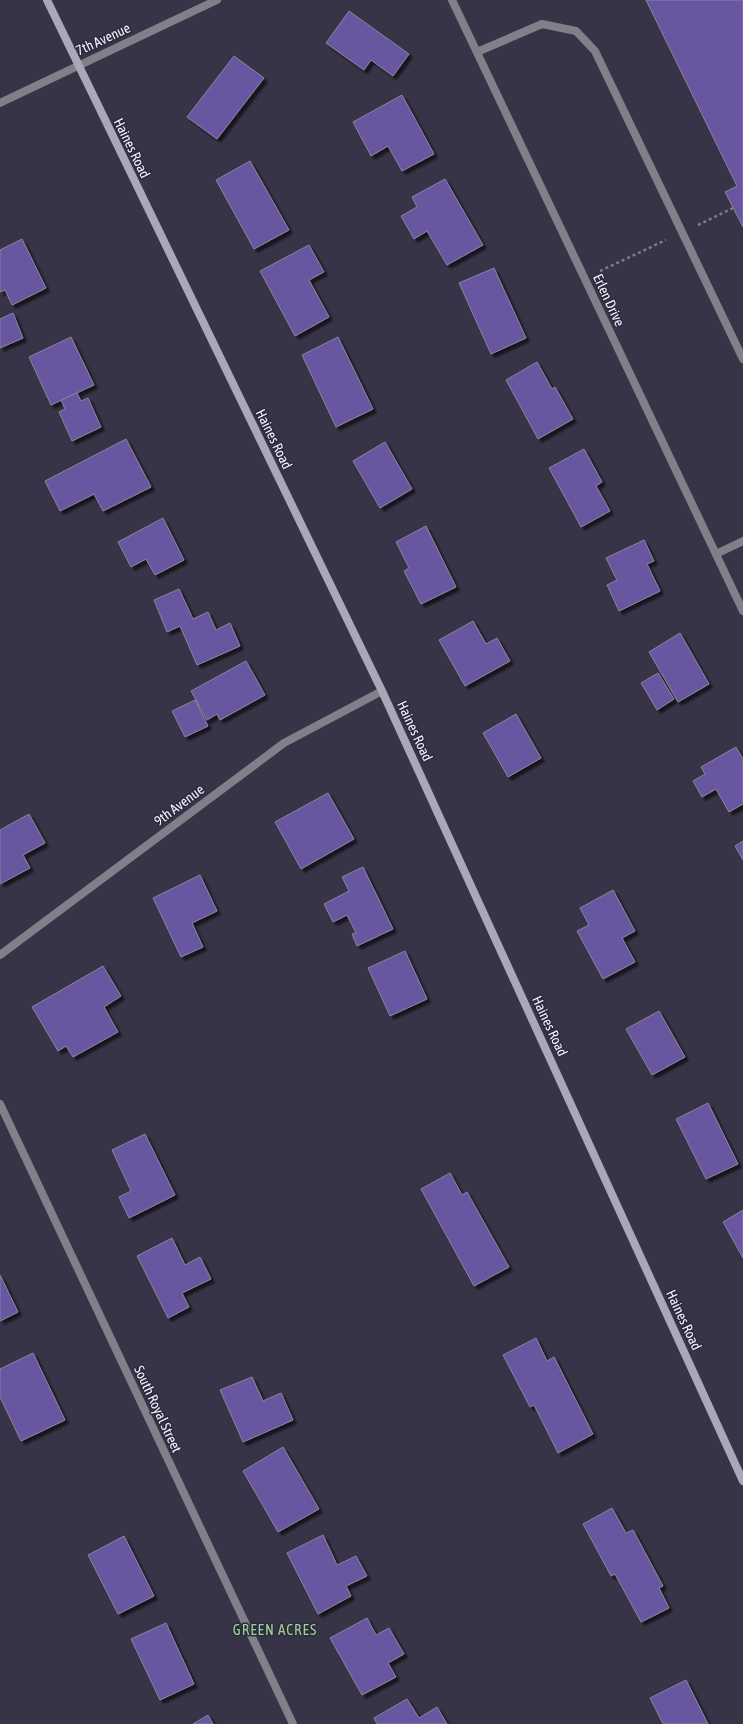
<svg xmlns="http://www.w3.org/2000/svg" width="743" height="1724" font-family="'Asap Condensed',sans-serif">
	<style>
		.building { fill: #6757a1; stroke: #88859b; filter: url(#shadow) }
		.lines { fill: none; stroke-linecap: round; stroke-linejoin: round }
		.path { stroke: #7e7b8c; stroke-width: 2.5; stroke-dasharray: 3 3; stroke-linecap: butt }
		.service { stroke: #817f8a; stroke-width: 8 }
		.minor { stroke: #817f8a; stroke-width: 8 }
		.secondary { stroke: #aaa8b8; stroke-width: 8 }
		.labels { text-anchor: middle; dominant-baseline: central; stroke-width: 3; stroke-linejoin: round; paint-order: stroke }
		.street-label { font-size: 14px; fill: #f3f1fe; stroke: #2d2a3d }
		.neighbourhood-label { font-size: 15px; letter-spacing: 1px; fill: #9dd296; stroke: #2d2a3d }
	</style>
	<defs>
		<filter id="shadow"><feDropShadow dx="3.5" dy="3.5" stdDeviation="1" flood-color="#0009"/></filter>
	</defs>
	<rect width="100%" height="100%" fill="#373447"/>
	<g class="building">
		<path d="M646 0H743V227L725 192 737 186Z"/>
		<path d="M349 11 409 54 393 76 371 60 364 70 326 43Z"/>
		<path d="M234 56 264 78 217 139 187 117Z"/>
		<path d="M402 95 434 154 402 171 388 146 371 156 353 122Z"/>
		<path d="M250 161 289 230 254 249 216 180Z"/>
		<path d="M445 179 483 245 447 265 427 231 414 239 401 216 417 207 412 197Z"/>
		<path d="M22 239 46 288 12 305 5 290 0 292V250Z"/>
		<path d="M309 245 324 272 309 280 329 317 295 336 260 271Z"/>
		<path d="M494 268 526 338 491 354 459 283Z"/>
		<path d="M13 313 23 338 0 348V319Z"/>
		<path d="M71 337 94 385 51 405 29 357Z"/>
		<path d="M338 337 373 409 336 427 302 355Z"/>
		<path d="M537 362 552 389 555 387 573 419 538 439 506 380Z"/>
		<path d="M77 393 81 401 88 398 101 427 72 441 59 412 65 409 61 400Z"/>
		<path d="M126 439 151 487 103 511 94 494 60 511 45 481Z"/>
		<path d="M385 442 412 489 380 508 353 461Z"/>
		<path d="M584 449 602 482 596 486 610 511 581 527 549 468Z"/>
		<path d="M163 518 184 560 155 575 146 559 131 567 118 542Z"/>
		<path d="M426 526 456 587 421 604 404 571 409 568 396 542Z"/>
		<path d="M644 540 654 561 647 564 660 591 619 611 607 585 617 580 606 558Z"/>
		<path d="M179 589 193 619 208 612 216 630 230 623 240 646 197 665 180 626 167 632 154 600Z"/>
		<path d="M473 621 486 644 497 638 510 661 465 686 439 640Z"/>
		<path d="M680 633 709 684 678 702 649 652Z"/>
		<path d="M246 661 265 695 220 720 217 714 207 720 191 691Z"/>
		<path d="M658 673 674 699 657 710 641 683Z"/>
		<path d="M195 700 208 726 185 737 172 711Z"/>
		<path d="M516 714 541 758 508 777 483 733Z"/>
		<path d="M736 747 743 759V804L729 812 716 789 702 797 693 781 705 774 701 767Z"/>
		<path d="M328 793 354 839 301 869 275 822Z"/>
		<path d="M29 814 45 843 23 855 30 868 0 884V830Z"/>
		<path d="M743 841V860L735 846Z"/>
		<path d="M363 867 393 929 357 946 352 934 356 933 347 915 333 922 324 904 349 891 342 877Z"/>
		<path d="M200 875 217 911 192 923 203 947 181 957 153 898Z"/>
		<path d="M613 890 635 931 622 938 635 962 603 979 577 931 589 925 580 908Z"/>
		<path d="M405 951 427 999 390 1016 368 968Z"/>
		<path d="M103 966 121 996 104 1007 118 1032 73 1057 66 1046 58 1051 32 1007Z"/>
		<path d="M659 1011 685 1057 652 1075 626 1029Z"/>
		<path d="M708 1103 738 1164 706 1179 676 1119Z"/>
		<path d="M145 1134 175 1195 129 1218 119 1197 131 1191 112 1150Z"/>
		<path d="M450 1173 462 1195 467 1192 509 1267 474 1286 421 1189Z"/>
		<path d="M743 1210V1258L723 1222Z"/>
		<path d="M172 1238 185 1265 200 1257 211 1279 182 1293 189 1307 168 1318 137 1256Z"/>
		<path d="M0 1275 18 1312 0 1321Z"/>
		<path d="M536 1338 547 1361 554 1357 593 1434 558 1453 534 1405 530 1407 503 1355Z"/>
		<path d="M33 1353 65 1420 21 1441 0 1397V1369Z"/>
		<path d="M252 1377 263 1401 281 1393 293 1420 243 1442 220 1390Z"/>
		<path d="M283 1447 319 1509 278 1532 243 1471Z"/>
		<path d="M612 1508 626 1533 633 1530 663 1586 659 1588 669 1608 641 1622 615 1574 611 1576 583 1524Z"/>
		<path d="M323 1535 337 1565 356 1556 367 1576 346 1586 351 1596 318 1614 287 1553Z"/>
		<path d="M124 1536 154 1596 118 1614 88 1555Z"/>
		<path d="M367 1618 376 1635 389 1628 404 1654 388 1663 396 1677 362 1695 330 1638Z"/>
		<path d="M166 1623 194 1684 160 1700 131 1639Z"/>
		<path d="M686 1680 708 1724H663L650 1698Z"/>
		<path d="M407 1699 419 1718 437 1707 447 1724H377L374 1718Z"/>
		<path d="M208 1715 213 1724H193Z"/>
	</g>
	<g class="lines">
		<g class="path">
			<path d="M698 225 733 208"/>
			<path d="M600 271 666 240"/>
		</g>
		<g class="service">
			<path d="M477 52 542 24 576 31 595 51 743 359"/>
			<path d="M716 554 743 541"/>
		</g>
		<g class="minor">
			<path d="M452 0 743 611"/>
			<path d="M0 103 217 0"/>
			<path d="M0 955 284 743 382 691"/>
			<path d="M0 1104 293 1724"/>
		</g>
		<path class="secondary" d="M47 0 382 691 743 1481"/>
	</g>
	<g class="labels">
		<g class="street-label">
			<text transform="translate(103 39) rotate(-25)">7th Avenue</text>
			<text transform="translate(132 148) rotate(64)">Haines Road</text>
			<text transform="translate(609 300) rotate(65)">Erlen Drive</text>
			<text transform="translate(274 439) rotate(64)">Haines Road</text>
			<text transform="translate(415 731) rotate(65)">Haines Road</text>
			<text transform="translate(179 805) rotate(-37)">9th Avenue</text>
			<text transform="translate(550 1026) rotate(65)">Haines Road</text>
			<text transform="translate(684 1320) rotate(65)">Haines Road</text>
			<text transform="translate(158 1409) rotate(65)">South Royal Street</text>
		</g>
		<g class="neighbourhood-label">
			<text x="275" y="1629">GREEN ACRES</text>
		</g>
	</g>
</svg>
